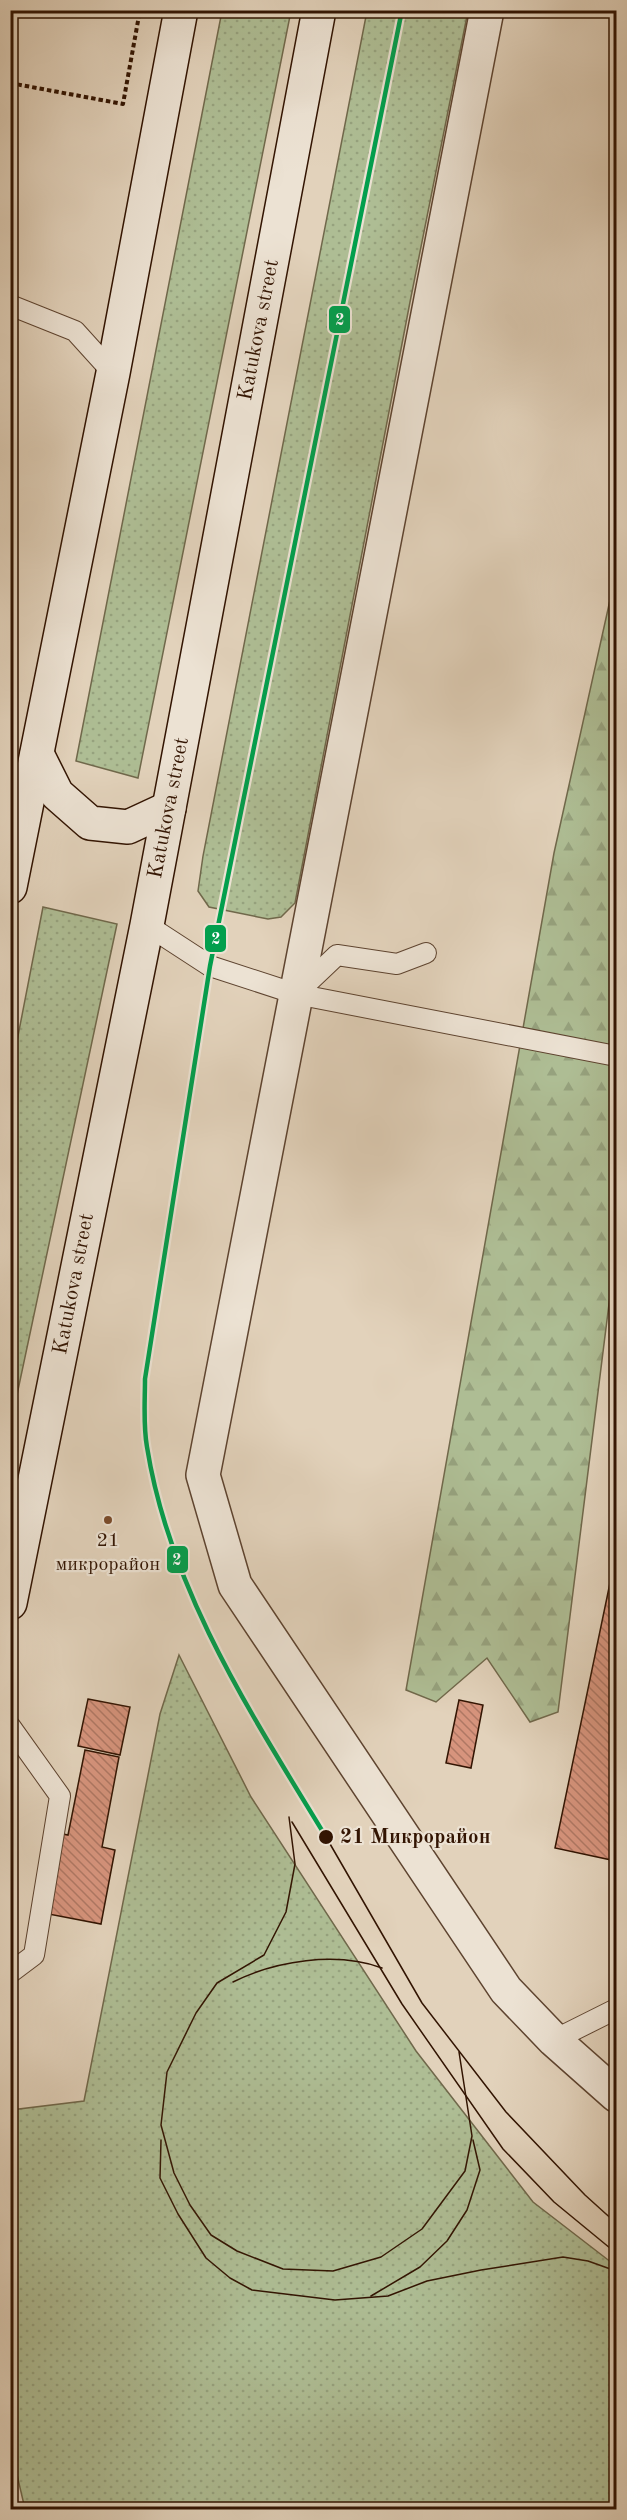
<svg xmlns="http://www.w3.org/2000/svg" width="627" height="2520" font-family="'Old Standard TT',serif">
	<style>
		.grass { fill: url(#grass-dots); stroke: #70684b; stroke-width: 1.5 }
		.forest { fill: url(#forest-firs); stroke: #70684b; stroke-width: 1.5 }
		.building { fill: url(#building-back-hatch); stroke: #321402; stroke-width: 1.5 }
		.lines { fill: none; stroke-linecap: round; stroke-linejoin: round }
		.lane-casing { stroke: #5e4430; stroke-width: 22 }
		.street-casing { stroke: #5e4430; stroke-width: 36 }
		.secondary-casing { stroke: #321402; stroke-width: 36 }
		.path { stroke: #321402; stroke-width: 4; stroke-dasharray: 4.5 3; stroke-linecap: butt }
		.lane { stroke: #ece2d3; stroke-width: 20 }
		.street { stroke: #ece2d3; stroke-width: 33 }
		.secondary { stroke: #ece2d3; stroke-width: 33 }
		.tram { stroke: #321402; stroke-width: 1.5 }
		.tram-1-casing { stroke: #ece2d3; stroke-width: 9 }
		.tram-1 { stroke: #029f4d; stroke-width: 4.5 }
		.bus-dot { fill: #7a4b2a; stroke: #ece2d3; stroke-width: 2 }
		.stop-dot { fill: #321402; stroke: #ece2d3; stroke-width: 2 }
		.labels { text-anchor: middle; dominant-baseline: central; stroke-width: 4.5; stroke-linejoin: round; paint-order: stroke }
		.bus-label { font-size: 20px; fill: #321402; stroke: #ece2d3 }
		.street-label { font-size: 21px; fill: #321402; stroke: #ece2d3 }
		.stop-label { font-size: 21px; font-weight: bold; fill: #321402; stroke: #ece2d3; text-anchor: start }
		.line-badge { stroke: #ece2d3; stroke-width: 2 }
		.badge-label { font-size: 16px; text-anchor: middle; font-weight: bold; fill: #fff }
	</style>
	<defs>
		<pattern id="grass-dots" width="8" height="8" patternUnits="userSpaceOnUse" patternTransform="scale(1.5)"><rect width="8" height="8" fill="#aebd94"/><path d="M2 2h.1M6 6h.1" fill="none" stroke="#96a27e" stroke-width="1.8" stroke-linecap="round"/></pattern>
		<pattern id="forest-firs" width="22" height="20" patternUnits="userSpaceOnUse" patternTransform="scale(1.5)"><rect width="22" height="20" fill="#aebd94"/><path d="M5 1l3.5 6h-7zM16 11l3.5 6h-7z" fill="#96a27e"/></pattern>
		<pattern id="building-back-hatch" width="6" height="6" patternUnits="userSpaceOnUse" patternTransform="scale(1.5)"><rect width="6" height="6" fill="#d7947d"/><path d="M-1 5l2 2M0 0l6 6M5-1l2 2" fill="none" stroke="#af7864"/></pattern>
	</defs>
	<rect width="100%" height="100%" fill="#e2d2bb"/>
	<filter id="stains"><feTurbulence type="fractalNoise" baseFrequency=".00333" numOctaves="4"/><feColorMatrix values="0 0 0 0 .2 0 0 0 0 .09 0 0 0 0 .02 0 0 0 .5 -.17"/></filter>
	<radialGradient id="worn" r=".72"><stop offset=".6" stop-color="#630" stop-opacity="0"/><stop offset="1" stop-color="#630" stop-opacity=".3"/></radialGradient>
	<g class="grass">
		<path d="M222 11H291L138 778 76 761Z"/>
		<path d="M367 11H468L410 302 295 903 281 917 268 919 209 907 198 891 203 856Z"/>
		<path d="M43 907 117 924 11 1423V1072Z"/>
		<path d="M179 1655 251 1797 416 2051 533 2202 616 2266V2509H25L10 2445 11 2110 84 2101 160 1714Z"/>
	</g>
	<path class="forest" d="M616 573V1248L558 1712 530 1722 487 1658 436 1702 406 1690 554 853Z"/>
	<g class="building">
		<path d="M616 1554V1861L555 1848Z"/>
		<path d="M88 1699 130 1707 120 1755 78 1746Z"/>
		<path d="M459 1700 483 1705 471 1768 446 1763Z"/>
		<path d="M85 1750 119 1757 102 1847 115 1850 101 1924 38 1912 53 1832 68 1835Z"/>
	</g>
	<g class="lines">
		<g class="lane-casing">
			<g id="lane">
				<path d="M10 305 75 331 113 373"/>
				<path d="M147 925 210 966 296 994 616 1056"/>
				<path d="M298 992 337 955 397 964 426 953"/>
				<path d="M10 1726 60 1796 34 1955 10 1973"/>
				<path d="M554 2040 616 2009"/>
			</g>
		</g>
		<g class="street-casing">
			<path id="street" d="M487 10 203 1475 235 1585 506 1990 554 2040 616 2095"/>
		</g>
		<g class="secondary-casing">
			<g id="secondary">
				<path d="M37 754 57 794 90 823 128 827 169 808"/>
				<path d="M10 887 113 373 181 10"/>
				<path d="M10 1603 147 925 319 10"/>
			</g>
		</g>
		<path class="path" d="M10 83 123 104 140 10"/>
		<use href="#lane" class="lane"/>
		<use href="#street" class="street"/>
		<use href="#secondary" class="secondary"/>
		<g class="tram">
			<path d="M289 1817 295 1864 286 1912 264 1955 217 1983 196 2013 167 2072 161 2125 174 2173 190 2205 211 2235 237 2251 283 2269 333 2271 381 2257 422 2229 465 2171 472 2136 459 2052"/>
			<path d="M292 1822 402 2004 503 2149 554 2202 616 2253"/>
			<path d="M326 1837 422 2003 506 2112 585 2195 616 2223"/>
			<path d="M233 1982C275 1961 336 1951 382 1968"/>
			<path d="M161 2140 160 2178 178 2214 206 2258 230 2278 252 2290 335 2300 388 2296 427 2281 481 2270 563 2257 588 2261 616 2271"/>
			<path d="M371 2296 420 2267 447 2241 467 2210 480 2170 473 2140"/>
		</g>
		<g class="tram-1-casing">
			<path id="tram-1" d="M326 1837C252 1715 170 1591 147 1447 143 1425 145 1401 145 1379L210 966 402 10"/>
		</g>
		<use href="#tram-1" class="tram-1"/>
	</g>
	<circle class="bus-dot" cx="108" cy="1520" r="5"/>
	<circle class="stop-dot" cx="326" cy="1837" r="8"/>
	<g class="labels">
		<g class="bus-label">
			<text x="108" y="1541">21<tspan x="108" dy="24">микрорайон</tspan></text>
		</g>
		<g class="street-label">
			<text transform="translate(259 330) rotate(-79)">Katukova street</text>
			<text transform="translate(169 808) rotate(-79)">Katukova street</text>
			<text transform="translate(74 1284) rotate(-79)">Katukova street</text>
		</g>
		<g class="stop-label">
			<text x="340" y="1837">21 Микрорайон</text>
		</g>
	</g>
	<g class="line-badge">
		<rect x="328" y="305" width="23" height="29" rx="6" fill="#029f4d"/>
		<rect x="204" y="924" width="23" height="29" rx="6" fill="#029f4d"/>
		<rect x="166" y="1545" width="23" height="29" rx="6" fill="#029f4d"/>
	</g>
	<g class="badge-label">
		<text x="340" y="325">2</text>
		<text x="216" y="944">2</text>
		<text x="177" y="1565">2</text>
	</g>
	<rect width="627" height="2520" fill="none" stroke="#e2d2bb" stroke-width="36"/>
	<rect x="12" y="12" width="603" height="2496" fill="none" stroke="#321402" stroke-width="3"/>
	<rect x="18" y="18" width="591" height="2484" fill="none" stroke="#321402" stroke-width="1.5"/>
	<rect width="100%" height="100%" filter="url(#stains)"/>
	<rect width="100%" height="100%" fill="url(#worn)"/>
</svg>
